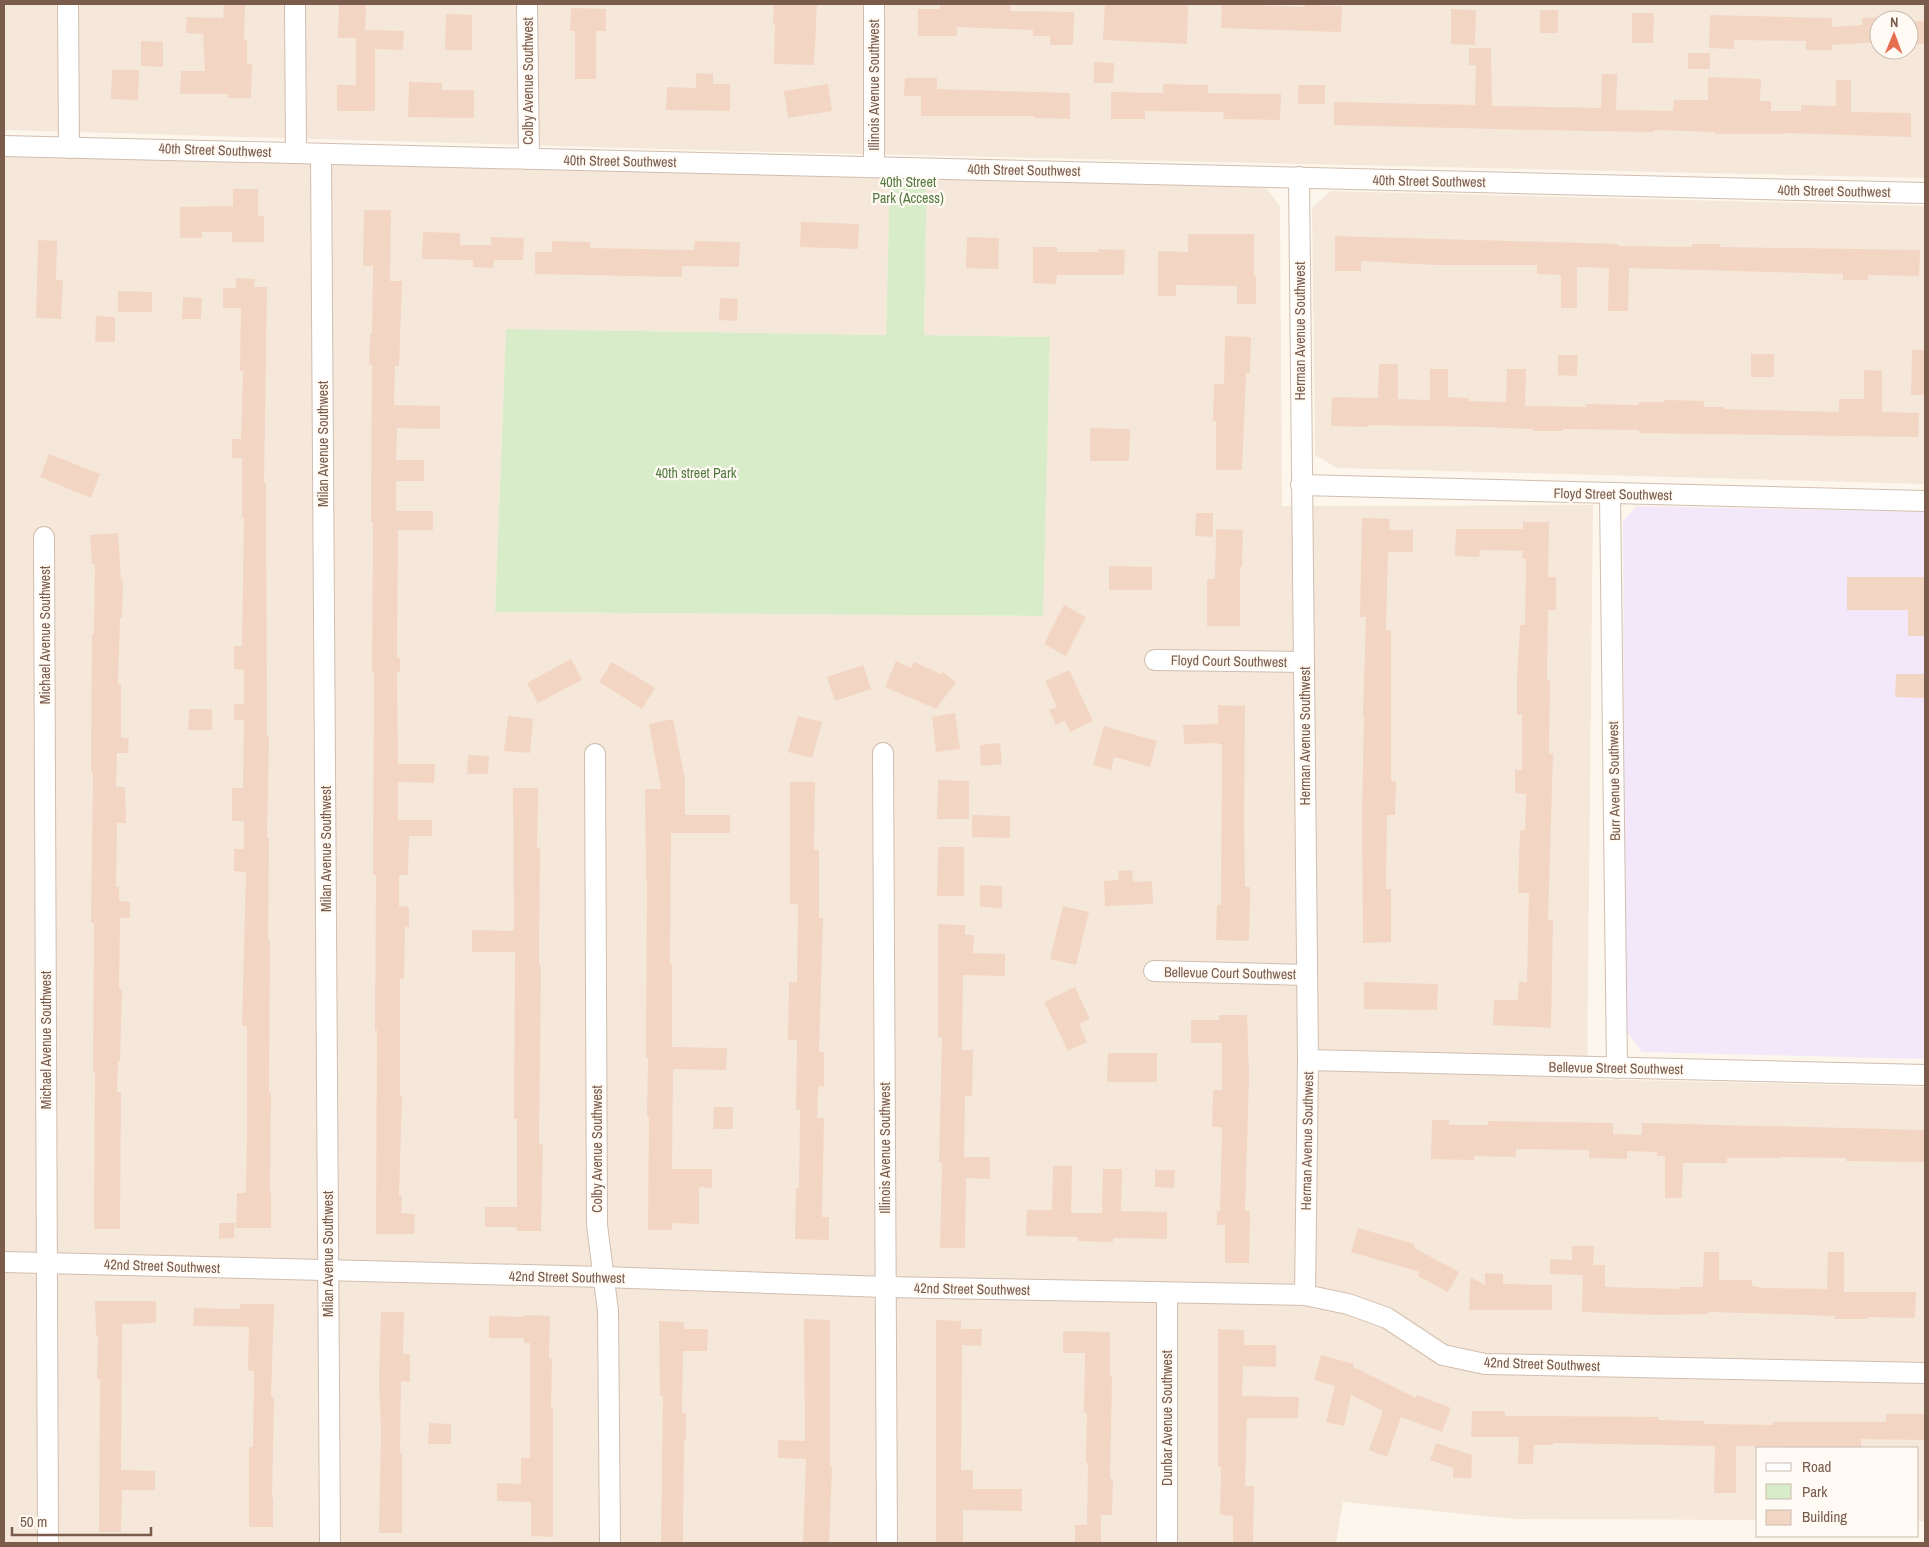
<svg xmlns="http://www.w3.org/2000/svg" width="1929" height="1547" font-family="'Archivo Narrow',sans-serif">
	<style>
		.residential { fill: #f5e8da; fill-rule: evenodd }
		.education { fill: #f3e8fa }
		.green { fill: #d8ecc9 }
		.building { fill: #f3d5c3 }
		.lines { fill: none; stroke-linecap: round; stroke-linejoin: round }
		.street-casing { stroke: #d1beb0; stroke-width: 22 }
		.street { stroke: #fff; stroke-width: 20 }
		.labels { text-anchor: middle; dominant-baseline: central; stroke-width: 4.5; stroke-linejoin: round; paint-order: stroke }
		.street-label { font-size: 14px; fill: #7a5c4d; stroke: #fffaf3 }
		.park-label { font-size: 14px; fill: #537a41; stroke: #fffaf3 }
	</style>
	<rect width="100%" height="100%" fill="#fdf6ec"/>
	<g class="residential">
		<path d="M4 4H1925V178L732 151 4 130ZM1879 20H1909V50H1879Z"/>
		<path d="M4 155 890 172 886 335 506 329 495 612 1042 616 1050 337 924 335 927 168 1266 188 1280 206 1282 506 1593 505 1587 1079 1925 1087V1521H1918V1448H1758V1520L1515 1519 1343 1502 1336 1543H4Z"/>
		<path d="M1330 191 1925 206V484L1337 468 1315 455 1312 208Z"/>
	</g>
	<path class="education" d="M1637 506 1925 512V1059L1642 1052 1625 1029 1623 521Z"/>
	<path class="green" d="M927 168 924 335 1050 337 1043 616 495 612 506 329 886 335 890 172Z"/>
	<g class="building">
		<path d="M224 4H245L244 40H247V64H252L251 98H228V94H180L181 71H205L203 34 186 33 187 17 223 18Z"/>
		<path d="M339 4H366L365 30 404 31 403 50 375 49V111H337V85H356V38H338Z"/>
		<path d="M774 4H817L814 65 774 64 775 24H773Z"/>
		<path d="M940 4H1010V11L1074 12 1073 45H1050V36H1033V30L957 27V36H918V9H940Z"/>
		<path d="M1105 4H1188L1187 44 1103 40Z"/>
		<path d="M1222 4 1305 7V5L1342 6 1341 32 1221 28Z"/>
		<path d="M571 8 606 9V31H596V79H575V31H570Z"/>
		<path d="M1451 9 1476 10 1475 45 1451 44Z"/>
		<rect x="1540" y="10" width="18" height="23"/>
		<path d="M1632 13H1654L1653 43H1632Z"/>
		<path d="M446 14 472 15V50H445Z"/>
		<path d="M1710 15 1832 18V27L1862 25V18L1879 17V42L1832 45V50H1806V41L1734 40V49L1709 48Z"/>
		<rect x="1909" y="21" width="16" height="23"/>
		<path d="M141 41 163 42V67L141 66Z"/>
		<path d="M1469 48H1491L1492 106 1601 108 1602 74H1617L1616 110 1673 111 1674 100H1708V77L1761 79 1760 101H1771V111H1801V105L1836 106V80H1851V112L1911 113V137L1784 133V134H1715V132L1654 130V132L1583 131 1334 125V102L1475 105 1476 65H1469Z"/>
		<rect x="1688" y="53" width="22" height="16"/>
		<path d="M1094 62 1114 63 1113 83H1094Z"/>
		<path d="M112 70H139L138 100 111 99Z"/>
		<path d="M696 73 713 74V84H730V111L666 110 667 87 696 88Z"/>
		<path d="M905 78H937V89L1070 93V119L1034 118V116H921V96H904Z"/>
		<path d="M409 82 442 83V90H474V118L408 117Z"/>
		<path d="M828 84 832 111 788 118 784 91Z"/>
		<path d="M1163 84 1208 85V93L1281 94 1280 120 1223 119 1224 112 1145 111V119H1111V92L1163 93Z"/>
		<rect x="1298" y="85" width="27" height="19"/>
		<path d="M233 189H258V216H264V242H232V232H202V238H180V207L233 206Z"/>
		<path d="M364 210H391L390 281H402L399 366H395L394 405 440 406V429L397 428 396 460H424V481H396V511H433V530H398L397 658H400V672H397L398 764H435L434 783 398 782V820H432V836H409L408 875H399V906L409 907V927L405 926 404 979H400V1096H402L399 1196H402L401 1213 415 1214 414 1234H376L377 1030H375L376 875H373L374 672H372L373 522H371L372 365H369L370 334H372L373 266H363Z"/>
		<path d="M801 222 859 224 858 249 800 247Z"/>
		<path d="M423 232 460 233V245H491V237L524 238 523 260H494L493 268 473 267V260L422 259Z"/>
		<path d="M1188 234H1254V276H1256V304H1237V286L1176 285V296H1158V251L1188 252Z"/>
		<path d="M1335 236 1618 244V246L1692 247V244H1720V247L1920 250 1919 276 1868 275V280H1843V274L1629 268 1628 311H1608L1609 268 1577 267V308H1561V275L1537 274V265H1436L1361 261V271H1335Z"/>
		<path d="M967 237 999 238 998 269 966 268Z"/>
		<path d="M38 240 57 241 56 280H63L61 319 36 318Z"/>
		<path d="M552 241 590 242V248L694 250 695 241 740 242 739 267 682 266V277L535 274V252H552Z"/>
		<path d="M1033 247H1057V252H1098V249L1125 250 1124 275H1057L1056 284 1033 283Z"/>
		<path d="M236 278 255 279 254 287H267L264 483H266L267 736H269L267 838H269L268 940H270L269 1093H271L270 1193H271V1228H236L237 1193H246L247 1129V1026H242L246 872 234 871V849H244V821H232V788H243L244 720H234V704H244V670L234 669V646H242L244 518H242V458H232V439H241L243 371H240L241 308H223V288H236Z"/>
		<path d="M118 291 152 292V312H118Z"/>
		<path d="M183 297 202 298 201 319H182Z"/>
		<path d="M720 298 738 299 737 321 719 320Z"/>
		<path d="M96 316 115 317V342H95Z"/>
		<path d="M1225 336 1251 337 1250 373H1246L1242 470H1216V421H1213L1214 384H1224Z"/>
		<path d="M1912 350H1925V395H1911Z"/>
		<rect x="1751" y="354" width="23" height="23"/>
		<path d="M1558 355H1578L1577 376 1558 375Z"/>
		<path d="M1379 364H1398V399L1430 400V369H1448V397L1469 398V401L1506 402 1507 369H1526L1525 406 1586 407V404L1639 405V402H1664V400L1704 401V407H1724V409L1839 412V399H1864V370L1882 371V412L1919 413 1918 437 1639 433V430L1563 429V431H1533V429L1483 427 1369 425 1368 427 1331 426 1332 397 1378 398Z"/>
		<path d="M1090 428 1130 429 1129 461H1090Z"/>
		<path d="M49 454 100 474 91 498 40 477Z"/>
		<path d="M1196 513H1213V537L1195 536Z"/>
		<path d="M1362 518 1390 519 1389 530H1413V552H1388L1386 630H1391V781H1396L1395 815H1387L1386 889H1391V942L1363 943 1362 815 1364 716H1363L1366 617H1360Z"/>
		<path d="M1523 522H1549L1548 577H1556V610H1548L1547 680H1550L1549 754H1553L1548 920H1553L1551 1028 1493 1025 1494 1000H1518L1519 982H1527L1529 893H1518L1520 830H1525L1526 794 1515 793V770H1522V714L1517 715V679L1520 625H1525L1526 559H1522L1523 551 1480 550 1479 557 1455 556 1456 529H1523Z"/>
		<path d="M1216 529 1243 530 1242 567H1240V626H1207V579H1215Z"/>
		<path d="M118 533 121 581H123L122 618H120L118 684H121V738H129L128 753H117L116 787H125L126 823H117L116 887H119V901L130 902V918H120L119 989H122L120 1061H118L117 1092H121L120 1229H94L95 1071H93L94 923H91L93 772H91L92 634H94L95 564H92L90 535Z"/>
		<path d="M1109 566 1152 567V590H1109Z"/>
		<path d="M1847 577H1925V636H1908V610H1847Z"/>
		<path d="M1064 605 1086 617 1066 656 1044 644Z"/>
		<path d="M571 659 582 680 538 703 527 683Z"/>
		<path d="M896 661 911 668 914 662 941 674 943 672 956 682 936 709 885 687Z"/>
		<path d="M612 662 655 688 642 709 599 682Z"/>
		<path d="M863 665 871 689 835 701 827 677Z"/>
		<path d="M1069 670 1093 721 1070 732 1065 721 1056 725 1049 710 1057 707 1045 681Z"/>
		<path d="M1896 674H1925V698L1895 697Z"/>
		<path d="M1218 705 1245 706 1244 823 1245 887H1250L1249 941 1216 940 1217 905H1221L1222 744H1218V743L1184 744 1183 725 1218 724Z"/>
		<path d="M189 709H212V730H188Z"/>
		<path d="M955 713 960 749 936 752 932 717Z"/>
		<path d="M508 716 533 719 530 753 504 751Z"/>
		<path d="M798 716 822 722 812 758 788 752Z"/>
		<path d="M673 719 685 780V815H730V833H671L670 964H672V1047L727 1048 726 1070 673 1069 672 1169H712V1188L699 1187V1224L672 1223V1230H648L649 1117H647L648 1058H646L647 881H646L645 789H661L649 724Z"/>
		<path d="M1104 726 1157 741 1150 767 1114 757 1111 770 1093 765Z"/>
		<path d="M1000 743 1002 764 981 766 980 745Z"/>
		<path d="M468 755 489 756 488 774H467Z"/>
		<path d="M938 780 969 781V819H937Z"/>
		<path d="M790 782H815L814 850H819V918H823L819 1052H824V1087L818 1086 817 1118H824L822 1217H829V1240L795 1239 796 1188H799L800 1110H796L797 1040H788L789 982H797L798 904H790Z"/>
		<path d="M513 788H538L537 848H540L539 965H541L539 1144 543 1145 541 1231H517V1227H485V1207H517V1119H514L515 952H472V930L514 931Z"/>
		<path d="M972 815 1010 816V838L972 837Z"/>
		<path d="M938 847H964V896H937Z"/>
		<path d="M1132 870 1133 882 1152 881 1153 904 1105 906 1104 881 1119 880 1118 871Z"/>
		<path d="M980 885 1002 886V908L980 907Z"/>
		<path d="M1063 906 1089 912 1076 965 1050 959Z"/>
		<path d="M938 924 965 925V935H974L973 953 1005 954V976L963 975 962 1050H973L972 1096H965L964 1157H990V1179L966 1178 965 1248H940L942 1163H939L942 1037H938Z"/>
		<path d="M1364 982 1438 984 1437 1010 1364 1009Z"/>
		<path d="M1075 987 1090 1019 1079 1024 1087 1042 1068 1051 1044 1002Z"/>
		<path d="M1219 1015H1247L1249 1076 1245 1211H1250L1249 1263H1225V1225H1217V1211H1220L1222 1127H1212L1213 1090H1222V1043H1191V1020H1219Z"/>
		<path d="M1108 1053H1157V1082H1107Z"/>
		<path d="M714 1107H733V1129H713Z"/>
		<path d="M1432 1120H1449V1125H1488V1121L1613 1123V1134L1642 1135V1123L1925 1130V1162L1846 1161V1158L1780 1157V1158H1727V1163H1683L1682 1198H1665V1156H1657V1152L1627 1151V1159L1589 1158V1150L1516 1149V1157L1474 1156V1160L1431 1159Z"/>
		<path d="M1053 1166H1072L1071 1213H1102L1103 1169H1122L1121 1211 1167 1212V1239L1113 1238V1242L1078 1241V1237L1026 1236 1027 1210H1052Z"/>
		<path d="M1155 1170H1175L1174 1188 1155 1187Z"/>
		<path d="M219 1223H235L234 1238 219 1239Z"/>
		<path d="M1358 1228 1415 1244 1414 1248 1459 1272 1448 1292 1418 1276 1420 1272 1351 1252Z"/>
		<path d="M1572 1246H1594L1593 1265H1605V1287L1680 1289V1287H1703L1704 1252H1719V1280H1752V1286L1765 1288 1827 1289 1828 1252H1844V1292H1916L1915 1318 1868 1317V1319H1834V1316L1779 1314 1708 1312V1314L1658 1315 1582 1312 1583 1275 1550 1274V1259L1572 1260Z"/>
		<path d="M1485 1273 1503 1274V1284L1552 1285V1310H1469L1470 1277 1485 1285Z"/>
		<path d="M95 1301H156V1323L122 1324 121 1470 155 1471V1490H122L121 1532H99L100 1379H97L98 1336H96Z"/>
		<path d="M240 1304H274L271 1397H274L272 1498H273V1527H249V1447H253L254 1371H248L249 1327 193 1326 194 1308 240 1309Z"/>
		<path d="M381 1312H404L403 1354H410V1382L401 1381 400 1453H402V1533H379L381 1430 379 1381Z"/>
		<path d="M524 1315 550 1316 549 1358H552L551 1408H553V1537L531 1536V1502L497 1501V1483L521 1484V1458H530V1343H524V1338H489V1316L524 1317Z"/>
		<path d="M804 1319 830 1320V1467H832L829 1543H803L806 1459 778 1458V1440L805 1441Z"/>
		<path d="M936 1320 961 1321V1329H982L981 1346 962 1345 961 1470H973V1489H1022V1511L963 1510V1543H936Z"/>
		<path d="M659 1321 684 1322V1329H708L707 1351H683L682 1413H686V1439H684L683 1543H661L663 1396H660Z"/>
		<path d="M1218 1329 1244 1330V1345H1276V1367L1243 1366 1242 1396 1299 1397 1298 1418H1247L1245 1486H1254L1253 1543H1233V1516L1220 1515 1221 1467H1218Z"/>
		<path d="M1063 1331 1110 1332V1376H1112L1110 1479H1113L1112 1515H1101V1543H1075V1525H1087L1088 1463H1086L1087 1413H1084L1085 1353H1063Z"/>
		<path d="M1321 1355 1354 1364 1353 1367 1416 1398 1417 1395 1451 1408 1442 1432 1401 1417 1387 1457 1369 1450 1383 1411 1351 1395 1344 1426 1326 1422 1335 1386 1314 1380Z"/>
		<path d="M1472 1411H1505V1416L1658 1417V1420L1704 1421V1424L1773 1425V1422H1886V1414H1925V1440L1861 1439V1448L1736 1446V1493H1714L1715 1446 1553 1443V1445H1534L1533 1464H1518L1519 1437H1471Z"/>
		<path d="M429 1423 451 1424V1444H428Z"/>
		<path d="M1436 1443 1472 1455 1471 1478H1453V1468L1430 1460Z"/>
	</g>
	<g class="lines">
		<g class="street-casing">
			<g id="street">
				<path d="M68 4 69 148"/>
				<path d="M295 4 296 153"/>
				<path d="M527 4 529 159"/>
				<path d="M874 4V166"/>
				<path d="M4 146 1925 193"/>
				<path d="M321 154 330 1543"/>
				<path d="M1299 177 1308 1060 1305 1295"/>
				<path d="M1301 485 1925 501"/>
				<path d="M1610 494 1617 1068"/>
				<path d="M44 537 48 1543"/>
				<path d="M1155 660 1304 662"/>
				<path d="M883 753 887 1543"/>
				<path d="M595 754 597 1225 608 1311 610 1543"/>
				<path d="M1154 971 1306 975"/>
				<path d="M1308 1060 1925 1075"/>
				<path d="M4 1262 603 1277 885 1287 1305 1295 1348 1304 1387 1318 1443 1355 1485 1364 1925 1373"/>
				<path d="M1167 1543V1294"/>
			</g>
		</g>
		<use href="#street" class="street"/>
	</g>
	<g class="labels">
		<g class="street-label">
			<text transform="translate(528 81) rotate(-90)">Colby Avenue Southwest</text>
			<text transform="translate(874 85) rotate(-90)">Illinois Avenue Southwest</text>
			<text transform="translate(215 150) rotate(2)">40th Street Southwest</text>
			<text transform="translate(620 161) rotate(1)">40th Street Southwest</text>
			<text transform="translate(1024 170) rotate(1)">40th Street Southwest</text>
			<text transform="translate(1429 181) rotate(1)">40th Street Southwest</text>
			<text transform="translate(1834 191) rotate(1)">40th Street Southwest</text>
			<text transform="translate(1300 331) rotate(-90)">Herman Avenue Southwest</text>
			<text transform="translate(323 444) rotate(-90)">Milan Avenue Southwest</text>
			<text transform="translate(1613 494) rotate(1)">Floyd Street Southwest</text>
			<text transform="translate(45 635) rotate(-90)">Michael Avenue Southwest</text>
			<text transform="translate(1229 661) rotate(1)">Floyd Court Southwest</text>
			<text transform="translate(1305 736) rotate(-90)">Herman Avenue Southwest</text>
			<text transform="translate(1614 781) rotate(-91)">Burr Avenue Southwest</text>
			<text transform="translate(326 849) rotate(-90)">Milan Avenue Southwest</text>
			<text transform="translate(1230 973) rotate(1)">Bellevue Court Southwest</text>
			<text transform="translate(46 1040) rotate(-90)">Michael Avenue Southwest</text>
			<text transform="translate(1616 1068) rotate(1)">Bellevue Street Southwest</text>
			<text transform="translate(1307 1141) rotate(-89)">Herman Avenue Southwest</text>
			<text transform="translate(885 1148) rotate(-90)">Illinois Avenue Southwest</text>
			<text transform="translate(597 1149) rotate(-90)">Colby Avenue Southwest</text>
			<text transform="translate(328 1254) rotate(-90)">Milan Avenue Southwest</text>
			<text transform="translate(162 1266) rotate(2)">42nd Street Southwest</text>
			<text transform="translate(567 1277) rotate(1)">42nd Street Southwest</text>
			<text transform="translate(972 1289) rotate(1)">42nd Street Southwest</text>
			<text transform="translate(1542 1364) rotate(2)">42nd Street Southwest</text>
			<text transform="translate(1167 1418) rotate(-90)">Dunbar Avenue Southwest</text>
		</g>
		<g class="park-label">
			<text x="908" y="182">40th Street<tspan x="908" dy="16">Park (Access)</tspan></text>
			<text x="696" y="473">40th street Park</text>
		</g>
	</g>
	<rect width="1929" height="1547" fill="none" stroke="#7a5c4d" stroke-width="10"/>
	<rect x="1756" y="1447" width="162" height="90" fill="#fffaf3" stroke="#cabbb1"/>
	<rect x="1766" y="1463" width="25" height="8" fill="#ffffff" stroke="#cabbb1"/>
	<text x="1802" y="1472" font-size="15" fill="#7a5c4d">Road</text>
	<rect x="1766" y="1484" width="25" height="15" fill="#d8ecc9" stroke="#cabbb1"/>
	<text x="1802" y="1497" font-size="15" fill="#7a5c4d">Park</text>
	<rect x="1766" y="1510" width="25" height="15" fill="#f3d5c3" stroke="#cabbb1"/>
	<text x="1802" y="1522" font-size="15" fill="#7a5c4d">Building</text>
	<g transform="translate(1894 35) rotate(1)"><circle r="24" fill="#fffaf3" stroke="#cabbb1"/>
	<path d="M0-4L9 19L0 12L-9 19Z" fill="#e76f51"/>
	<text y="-8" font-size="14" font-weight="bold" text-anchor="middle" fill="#7a5c4d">N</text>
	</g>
	<path d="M12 1527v8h139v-8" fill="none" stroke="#7a5c4d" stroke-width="2.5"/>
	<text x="20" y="1527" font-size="15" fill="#7a5c4d" stroke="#fffaf3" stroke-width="4" paint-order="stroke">50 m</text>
</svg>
